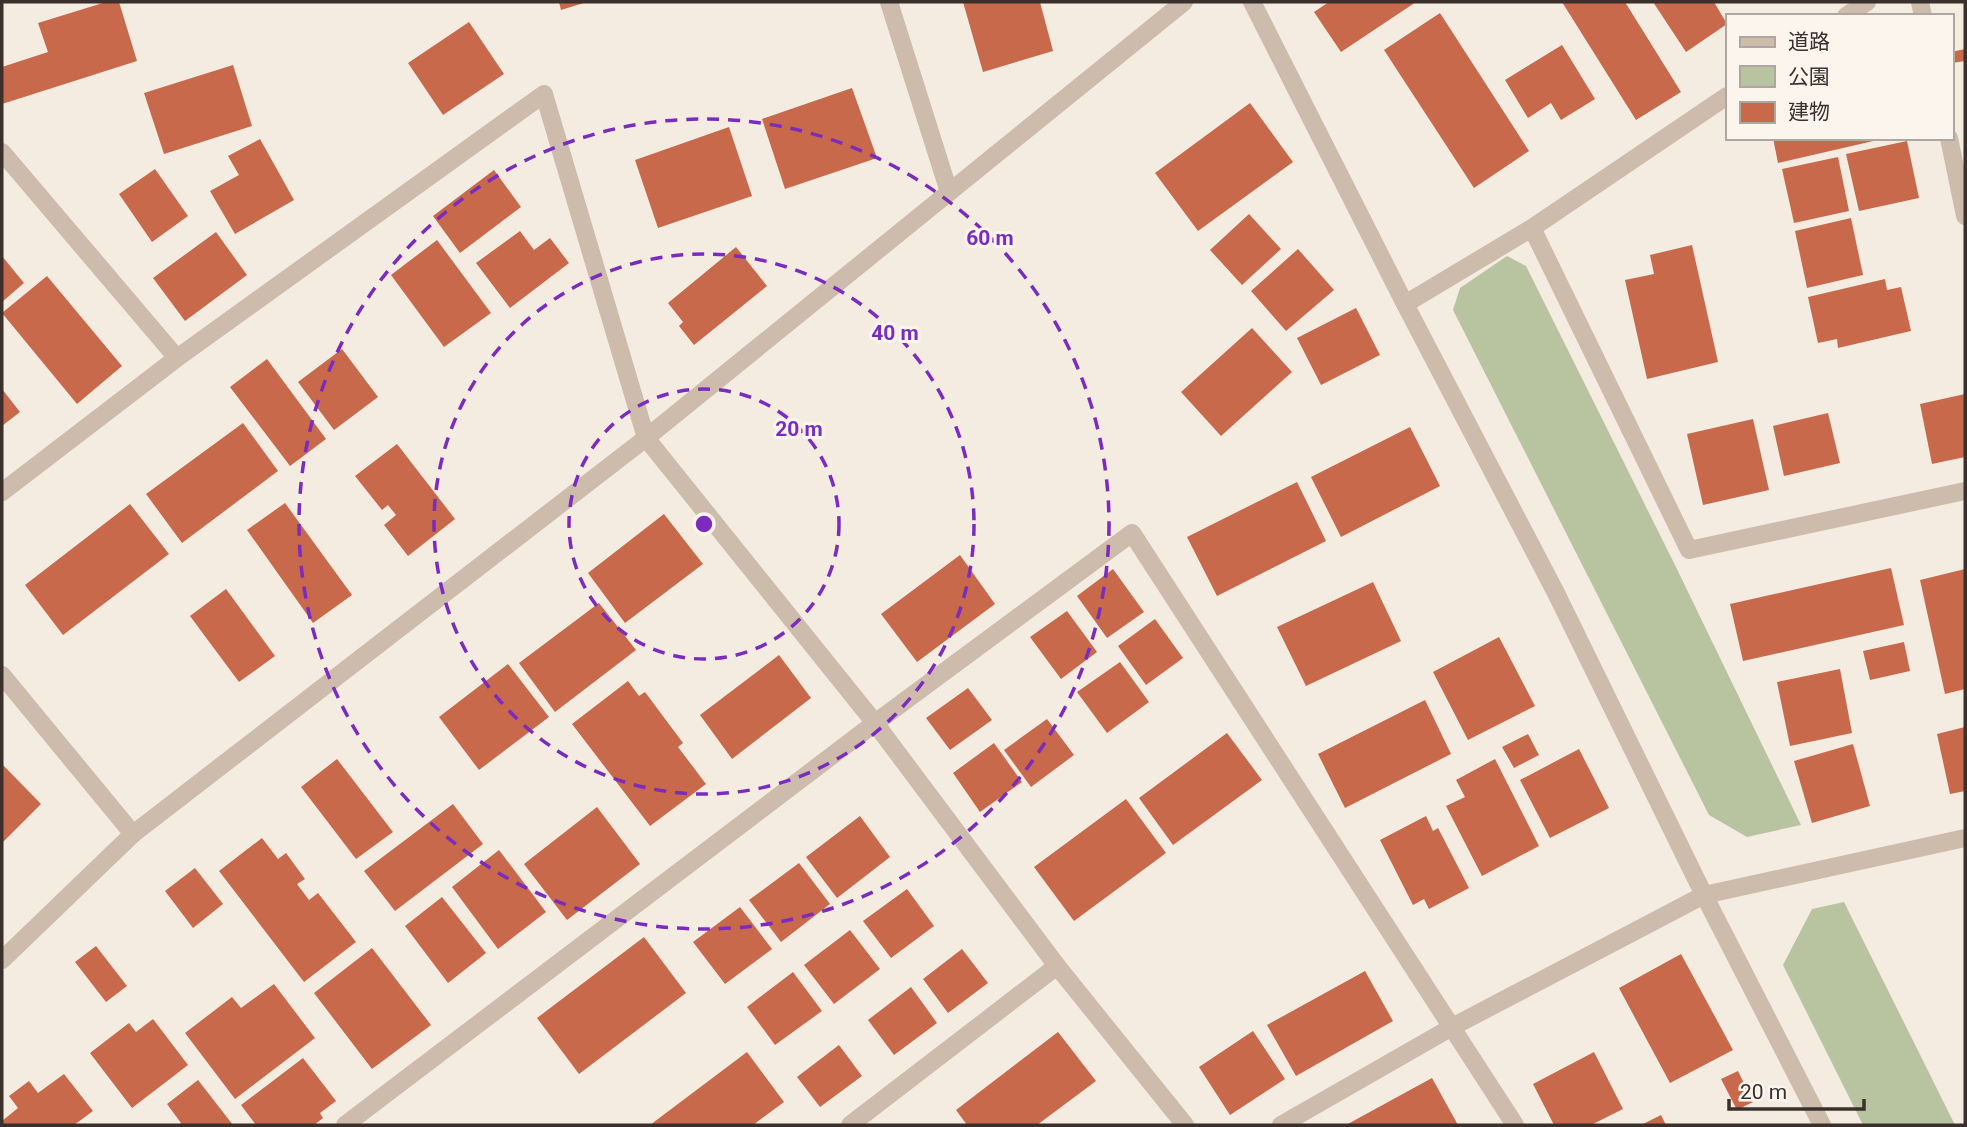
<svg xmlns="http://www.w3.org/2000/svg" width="1967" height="1127" viewBox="0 0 1967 1127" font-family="Roboto,'Noto Sans JP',sans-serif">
<rect width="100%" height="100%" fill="#f4ebe1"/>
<g fill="#b8c4a0">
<path d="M1507,256L1526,266L1674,563L1801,825L1747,837L1709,815L1453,310L1460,288Z"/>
<path d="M1844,902L1955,1125H1863L1783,965L1812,909Z"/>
</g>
<g fill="#c8694b">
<path d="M106,2H119L137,61L2,104V67L48,52L38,23Z"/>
<path d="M559,2H587L561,10Z"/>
<path d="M963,2H1040L1053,51L983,72Z"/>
<path d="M1329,2H1416L1341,52L1314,12Z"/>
<path d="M1562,2H1625L1681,92L1636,120Z"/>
<path d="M1653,2H1714L1727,24L1686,52Z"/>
<path d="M1440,13L1529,151L1474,188L1384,50Z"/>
<path d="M469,22L504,74L443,115L408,63Z"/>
<path d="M1562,45L1595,99L1561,120L1551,103L1528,118L1505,80Z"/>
<path d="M1965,49V61L1952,63L1951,52Z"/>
<path d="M233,65L252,126L164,154L144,93Z"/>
<path d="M852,88L877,158L785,189L762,119Z"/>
<path d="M1250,103L1293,162L1198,231L1155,173Z"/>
<path d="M729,127L752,196L658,228L635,160Z"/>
<path d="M1773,138H1882V139L1778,163Z"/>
<path d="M260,139L294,200L235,234L210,191L239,175L228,156Z"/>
<path d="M1907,141L1919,198L1859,211L1846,154Z"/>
<path d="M1838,157L1849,211L1794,223L1782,169Z"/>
<path d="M155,169L188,216L152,242L119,194Z"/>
<path d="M494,170L521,207L460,253L433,216Z"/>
<path d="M1249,214L1281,249L1242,285L1210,250Z"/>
<path d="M1851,218L1863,275L1807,288L1795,231Z"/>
<path d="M520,231L534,250L550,238L569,263L510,308L476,263Z"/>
<path d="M216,232L247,275L185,321L153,278Z"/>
<path d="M437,240L491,313L444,347L391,275Z"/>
<path d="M1692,245L1718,362L1647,379L1625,280L1654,274L1650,255Z"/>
<path d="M736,247L767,286L694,345L679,326L683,322L668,303Z"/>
<path d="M1298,249L1334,290L1286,331L1251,291Z"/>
<path d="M2,256L24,283L2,302Z"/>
<path d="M47,276L122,366L77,404L2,313Z"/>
<path d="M1885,279L1887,290L1901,287L1911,331L1838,348L1837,339L1818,343L1808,297Z"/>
<path d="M1356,308L1380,355L1321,385L1297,338Z"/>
<path d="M1252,328L1292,372L1221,436L1181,392Z"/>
<path d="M342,349L378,397L334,430L298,382Z"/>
<path d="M267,359L326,439L290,466L230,387Z"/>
<path d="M2,389L20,412L2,426Z"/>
<path d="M1965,394V457L1932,464L1920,404Z"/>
<path d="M1828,413L1840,463L1784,476L1773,426Z"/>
<path d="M1753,419L1769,490L1703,505L1687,434Z"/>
<path d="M243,423L278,471L182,543L146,494Z"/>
<path d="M1410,427L1440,486L1341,537L1311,477Z"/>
<path d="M397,444L455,519L408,556L384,525L396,515L388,505L382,510L355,476Z"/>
<path d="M1297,482L1326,541L1217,596L1187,537Z"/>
<path d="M285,503L352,595L313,623L247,530Z"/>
<path d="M130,504L169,554L63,635L25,585Z"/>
<path d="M664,514L703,564L625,623L588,573Z"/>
<path d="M960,555L995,604L917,662L881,614Z"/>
<path d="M1891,568L1904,625L1743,661L1730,604Z"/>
<path d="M1113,569L1144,612L1107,638L1077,596Z"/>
<path d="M1965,569V689L1945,694L1920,580Z"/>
<path d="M1373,582L1401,641L1306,686L1277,627Z"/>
<path d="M226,589L275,656L239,682L190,616Z"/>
<path d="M599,603L636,650L555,712L519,663Z"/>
<path d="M1067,611L1097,652L1061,679L1030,637Z"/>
<path d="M1155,619L1183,658L1146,685L1118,646Z"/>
<path d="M1499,637L1535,706L1468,740L1433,672Z"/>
<path d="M1904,642L1910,671L1870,680L1863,651Z"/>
<path d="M779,655L811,698L732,759L700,715Z"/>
<path d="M1120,662L1149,702L1107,733L1077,692Z"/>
<path d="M508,664L549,717L479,770L439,717Z"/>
<path d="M1840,669L1852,733L1790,746L1777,682Z"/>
<path d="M628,681L639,696L645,692L683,743L678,747L706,784L650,826L572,724Z"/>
<path d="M968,688L992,720L950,750L926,718Z"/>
<path d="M1425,700L1451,754L1345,808L1318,754Z"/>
<path d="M1047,719L1074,755L1031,787L1004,750Z"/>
<path d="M1965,727V791L1950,794L1937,734Z"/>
<path d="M1227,733L1262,780L1173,845L1139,798Z"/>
<path d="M1528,734L1539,755L1514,768L1502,747Z"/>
<path d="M994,743L1022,782L980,812L953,773Z"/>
<path d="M1853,744L1870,806L1812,823L1794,761Z"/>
<path d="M1579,749L1609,808L1550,838L1520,780Z"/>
<path d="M337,759L393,832L356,859L301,787Z"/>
<path d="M1495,759L1539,846L1482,876L1446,806L1465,797L1456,780Z"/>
<path d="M2,764L41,804L2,843Z"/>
<path d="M1126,799L1166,853L1074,921L1034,867Z"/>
<path d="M453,804L483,844L395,911L364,871Z"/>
<path d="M597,807L640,864L567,920L524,864Z"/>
<path d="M860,816L890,857L837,898L806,857Z"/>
<path d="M1426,816L1433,831L1438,828L1469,888L1429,909L1424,899L1413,905L1380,840Z"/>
<path d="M262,838L278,859L286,853L305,879L297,884L309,900L318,893L356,942L304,982L219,871Z"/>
<path d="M499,850L546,912L498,949L452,887Z"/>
<path d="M799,863L830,904L781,942L749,900Z"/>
<path d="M195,868L223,904L193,928L165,891Z"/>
<path d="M907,889L934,926L891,958L863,921Z"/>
<path d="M442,897L486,953L448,983L405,926Z"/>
<path d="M740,907L772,949L725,984L693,942Z"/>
<path d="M850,930L880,969L834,1004L804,965Z"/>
<path d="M644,937L686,993L579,1074L537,1018Z"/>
<path d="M96,946L127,986L106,1002L75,962Z"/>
<path d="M372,948L431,1025L372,1069L314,993Z"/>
<path d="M962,949L988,983L948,1013L923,979Z"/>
<path d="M1681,954L1733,1050L1670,1083L1619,988Z"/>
<path d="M1365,971L1393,1021L1296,1076L1267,1025Z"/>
<path d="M793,972L822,1011L775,1045L747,1007Z"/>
<path d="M274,984L315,1038L235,1099L185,1033L232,997L241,1008Z"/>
<path d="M911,987L937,1023L894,1055L868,1020Z"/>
<path d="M153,1019L188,1065L132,1108L90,1053L129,1023L136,1032Z"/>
<path d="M1253,1031L1285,1079L1230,1115L1199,1067Z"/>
<path d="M1058,1032L1096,1081L1037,1125H967L956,1110Z"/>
<path d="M839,1045L862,1076L820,1107L797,1077Z"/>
<path d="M747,1052L784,1102L753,1125H650Z"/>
<path d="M1594,1052L1623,1109L1591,1125H1554L1533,1084Z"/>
<path d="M303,1058L336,1101L320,1113L323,1118L314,1125H256L241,1105Z"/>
<path d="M1738,1071L1753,1102L1737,1110L1721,1079Z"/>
<path d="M64,1074L93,1111L74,1125H2V1121L18,1108L9,1096L29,1081L38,1093Z"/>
<path d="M1432,1078L1458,1125H1346Z"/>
<path d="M198,1080L233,1125H178L181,1123L167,1104Z"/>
<path d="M1661,1115L1666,1125H1641Z"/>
</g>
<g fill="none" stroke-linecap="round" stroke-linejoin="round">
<g stroke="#cdbbac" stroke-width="18">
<path d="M889,2L949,192"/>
<path d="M1252,2L1405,304L1556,593L1704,895L1822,1125"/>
<path d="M1920,2L1923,16"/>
<path d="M1846,16L1867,2"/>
<path d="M1949,138L1965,216"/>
<path d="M2,152L177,358"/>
<path d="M1532,228L1689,550L1965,491"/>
<path d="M1405,304L1532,228L1727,96"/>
<path d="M2,492L177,358L544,94L646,438L875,723L1057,966L1185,1125"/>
<path d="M2,675L133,834"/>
<path d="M2,960L133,834L646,438L1184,2"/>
<path d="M345,1125L875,723L1132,533L1515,1125"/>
<path d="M850,1125L1057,966"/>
<path d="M1281,1125L1452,1027L1704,895L1965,838"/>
</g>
</g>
<g fill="none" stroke="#7b2cbf" stroke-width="3.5" stroke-dasharray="12 9">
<circle cx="704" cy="524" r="135"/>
<circle cx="704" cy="524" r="270"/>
<circle cx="704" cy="524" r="405"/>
</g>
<circle cx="704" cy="524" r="10" fill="#7b2cbf" stroke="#fbf5ee" stroke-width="3.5"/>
<g font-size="21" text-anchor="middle" font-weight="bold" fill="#7b2cbf" stroke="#fbf5ee" stroke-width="6" stroke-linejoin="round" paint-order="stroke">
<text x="990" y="245">60 m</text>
<text x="895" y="340">40 m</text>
<text x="799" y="436">20 m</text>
</g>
<rect width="1967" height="1127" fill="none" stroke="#3b302b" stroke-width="7"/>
<rect x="1726" y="14" width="228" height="126" fill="#fbf5ee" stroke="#aea6a0" stroke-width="2"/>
<rect x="1740" y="37" width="35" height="10" fill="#cdbbac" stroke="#aea6a0" stroke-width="2"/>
<text x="1788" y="49" font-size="21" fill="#3b302b">道路</text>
<rect x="1740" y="66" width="35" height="21" fill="#b8c4a0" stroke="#aea6a0" stroke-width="2"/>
<text x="1788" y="84" font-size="21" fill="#3b302b">公園</text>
<rect x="1740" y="102" width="35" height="21" fill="#c8694b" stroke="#aea6a0" stroke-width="2"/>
<text x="1788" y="119" font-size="21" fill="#3b302b">建物</text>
<path d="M1729 1099v10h135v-10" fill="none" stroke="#3b302b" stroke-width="3.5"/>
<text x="1740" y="1099" font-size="21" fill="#3b302b" stroke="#fbf5ee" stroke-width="5" paint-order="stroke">20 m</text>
</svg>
